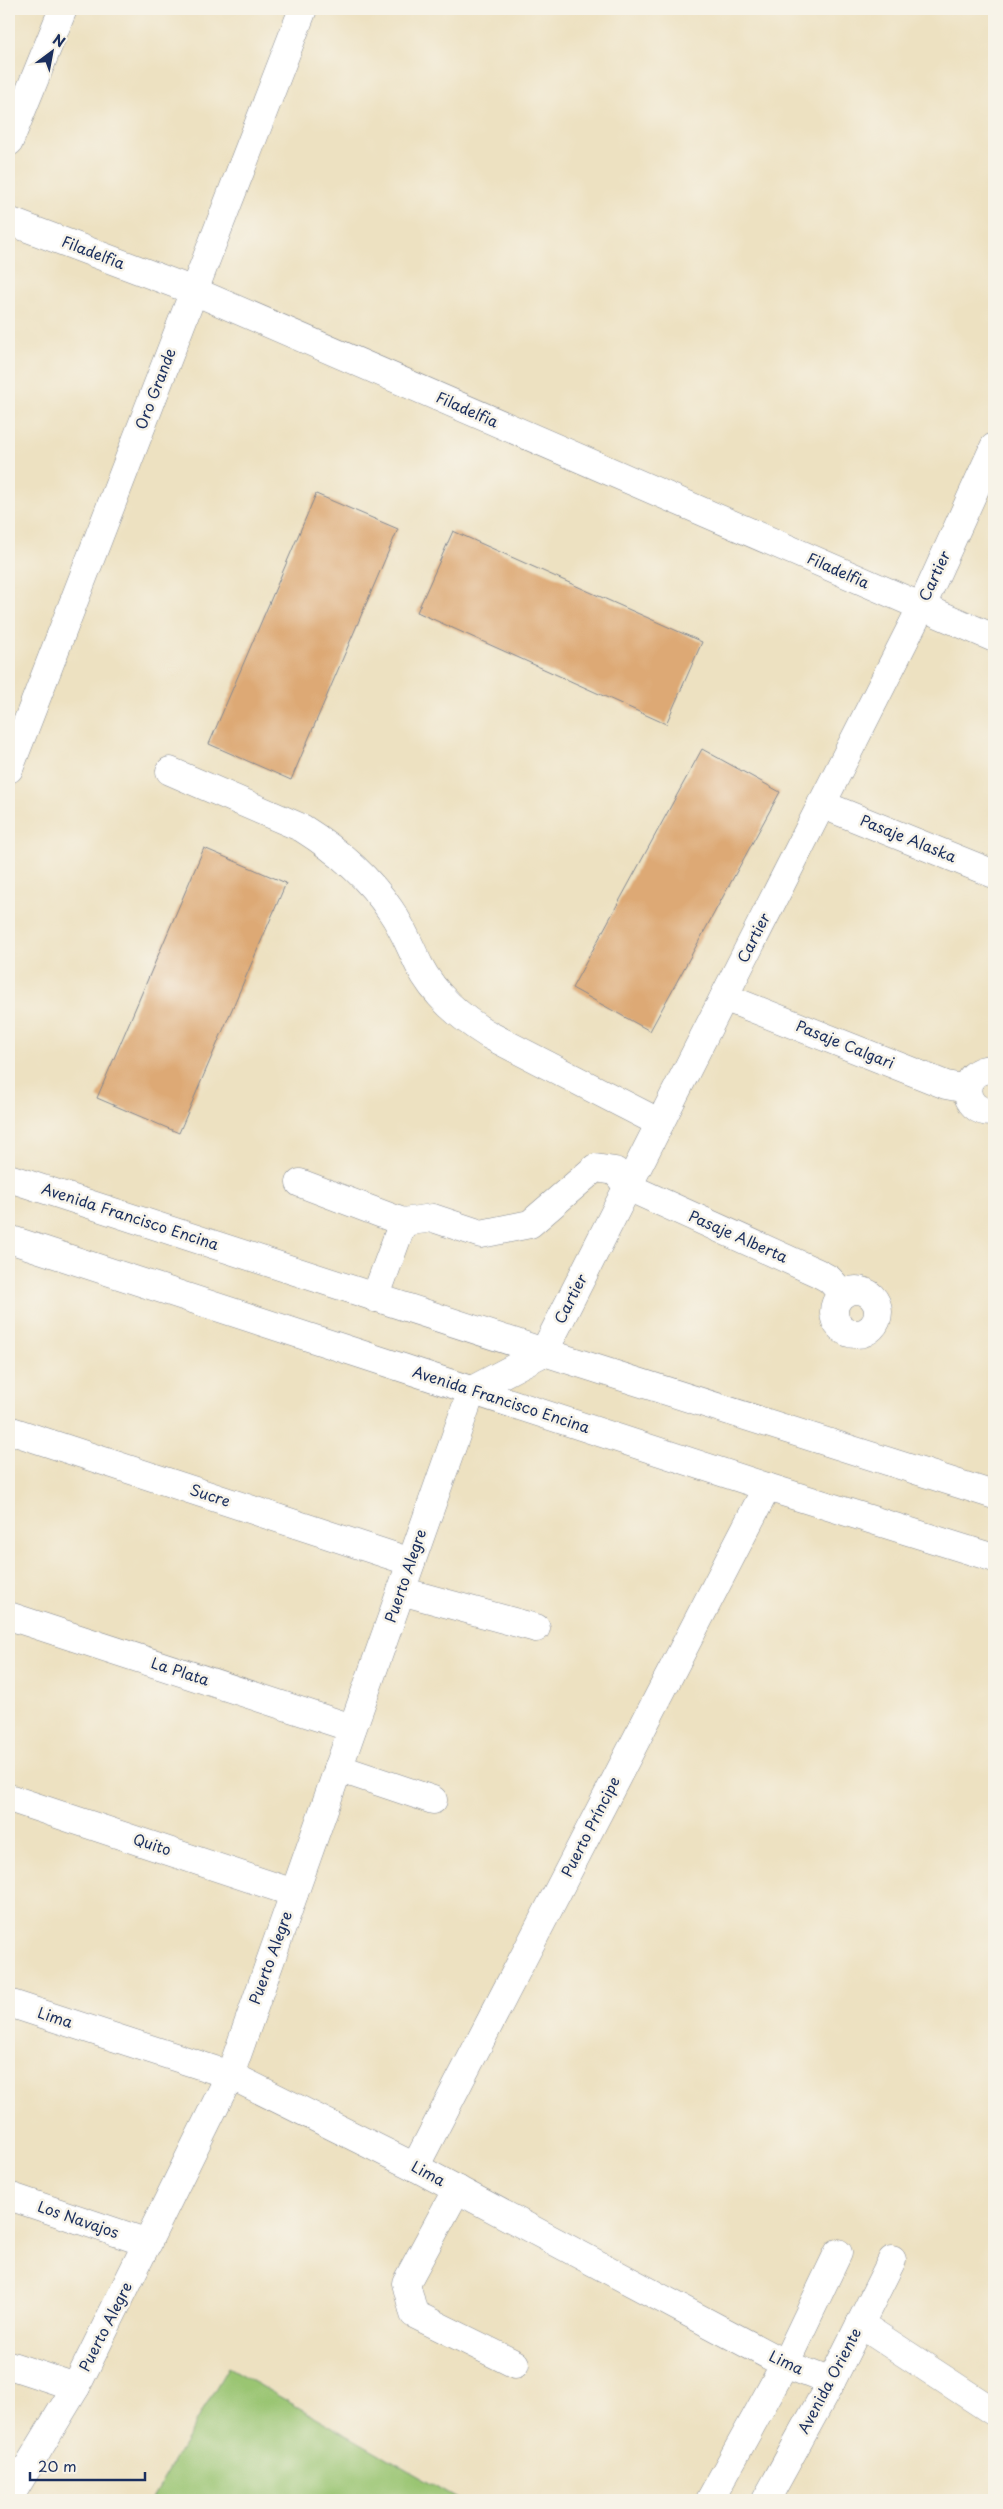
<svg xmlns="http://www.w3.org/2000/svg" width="1003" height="2509" viewBox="0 0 1003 2509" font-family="'Playpen Sans',sans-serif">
<rect width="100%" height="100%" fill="#f7f3e8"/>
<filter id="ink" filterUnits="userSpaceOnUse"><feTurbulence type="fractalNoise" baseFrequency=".02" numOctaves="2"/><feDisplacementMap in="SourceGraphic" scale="10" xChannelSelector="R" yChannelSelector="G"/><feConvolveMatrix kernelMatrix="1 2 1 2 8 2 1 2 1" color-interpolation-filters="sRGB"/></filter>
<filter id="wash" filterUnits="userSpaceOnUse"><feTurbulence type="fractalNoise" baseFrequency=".0096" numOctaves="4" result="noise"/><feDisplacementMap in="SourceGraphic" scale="20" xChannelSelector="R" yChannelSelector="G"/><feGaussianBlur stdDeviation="1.12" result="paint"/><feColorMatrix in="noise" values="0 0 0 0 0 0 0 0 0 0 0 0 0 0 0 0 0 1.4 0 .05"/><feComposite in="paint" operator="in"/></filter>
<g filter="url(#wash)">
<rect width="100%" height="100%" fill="#ede1c1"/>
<path fill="#9ac572" stroke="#5a7a68" d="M228,2367L460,2500H151Z"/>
<g id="blocks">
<g fill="#dda974">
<path d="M316,494L398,529L291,780L209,744Z"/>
<path d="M453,531L702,642L666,724L417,612Z"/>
<path d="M702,749L780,792L650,1031L572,988Z"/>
<path d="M204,848L286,883L179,1133L97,1098Z"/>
</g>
</g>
</g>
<g filter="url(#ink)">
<use href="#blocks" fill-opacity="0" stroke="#848890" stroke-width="1"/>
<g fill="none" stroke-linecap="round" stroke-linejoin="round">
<g stroke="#848890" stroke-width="29">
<g id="minor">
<path d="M9,142L63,9"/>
<path d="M9,221L194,291L994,638"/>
<path d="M9,769L303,9"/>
<path d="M170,771L302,828C337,850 368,876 391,911C403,928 410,947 419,965C435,996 460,1017 489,1035L660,1123"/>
<path d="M821,804L994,874"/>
<path d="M724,997L946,1085L967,1089"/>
<path d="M994,1069C957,1068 960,1114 994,1112"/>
<path d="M300,1183L403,1222L375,1298"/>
<path d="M403,1222L433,1218L481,1234L530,1224L595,1168L615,1171L628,1187L818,1273L829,1279L843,1294"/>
<circle cx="856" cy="1312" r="22"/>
<path d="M9,1430L411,1562"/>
<path d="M401,1591L536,1628"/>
<path d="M9,1616L352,1728"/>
<path d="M338,1768L433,1800"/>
<path d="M9,1798L294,1893"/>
<path d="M9,2003L230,2075L415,2167L785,2364L831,2382"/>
<path d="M415,2167L767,1487"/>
<path d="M457,2189L406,2283L414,2314L515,2364"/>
<path d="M9,2196L148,2243"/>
<path d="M860,2324L994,2412"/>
<path d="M9,2365L76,2387"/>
<path d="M9,2498L76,2387L230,2075L472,1390L544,1352L921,608L994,447"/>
<path d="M710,2500L785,2364L838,2253"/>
<path d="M766,2500L831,2382L892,2260"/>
</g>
</g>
<g stroke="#848890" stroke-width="29">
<g id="major">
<path d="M9,1178L544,1352L994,1495"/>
<path d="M9,1239L767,1487L994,1558"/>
</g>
</g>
<use href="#minor" stroke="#fff" stroke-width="28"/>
<use href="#major" stroke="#fff" stroke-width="28"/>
</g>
</g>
<g text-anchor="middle" stroke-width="5" stroke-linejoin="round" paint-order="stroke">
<g font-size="15" fill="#1b2f5e" stroke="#f7f3e8">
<text transform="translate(93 253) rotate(21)" y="5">Filadelfia</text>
<text transform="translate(156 389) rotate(-69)" y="5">Oro Grande</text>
<text transform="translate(467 410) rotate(24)" y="5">Filadelfia</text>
<text transform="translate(838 571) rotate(24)" y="5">Filadelfia</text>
<text transform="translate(935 576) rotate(-65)" y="5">Cartier</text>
<text transform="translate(908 839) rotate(22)" y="5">Pasaje Alaska</text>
<text transform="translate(754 938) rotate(-63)" y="5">Cartier</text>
<text transform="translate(845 1045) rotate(22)" y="5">Pasaje Calgari</text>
<text transform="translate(130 1217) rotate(18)" y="5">Avenida Francisco Encina</text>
<text transform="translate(738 1237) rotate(24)" y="5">Pasaje Alberta</text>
<text transform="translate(571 1299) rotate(-63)" y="5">Cartier</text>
<text transform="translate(501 1400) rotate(18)" y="5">Avenida Francisco Encina</text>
<text transform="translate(210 1496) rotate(18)" y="5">Sucre</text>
<text transform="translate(406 1576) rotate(-71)" y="5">Puerto Alegre</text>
<text transform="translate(180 1672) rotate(18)" y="5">La Plata</text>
<text transform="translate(591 1827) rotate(-63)" y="5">Puerto Príncipe</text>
<text transform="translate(152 1845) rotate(18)" y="5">Quito</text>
<text transform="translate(271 1958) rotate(-70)" y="5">Puerto Alegre</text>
<text transform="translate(55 2018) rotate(18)" y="5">Lima</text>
<text transform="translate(428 2174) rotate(28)" y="5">Lima</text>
<text transform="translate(78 2220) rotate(19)" y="5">Los Navajos</text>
<text transform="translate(106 2327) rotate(-63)" y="5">Puerto Alegre</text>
<text transform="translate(786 2363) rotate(25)" y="5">Lima</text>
<text transform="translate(830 2381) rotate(-62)" y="5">Avenida Oriente</text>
</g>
</g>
<rect width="1003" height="2509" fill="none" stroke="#f7f3e8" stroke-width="30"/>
<g transform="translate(52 52) rotate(32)" stroke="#f7f3e8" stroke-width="4" paint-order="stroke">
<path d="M0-4L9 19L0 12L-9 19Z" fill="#1b2f5e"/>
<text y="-8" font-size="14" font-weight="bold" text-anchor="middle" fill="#1b2f5e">N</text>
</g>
<path d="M30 2472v8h115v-8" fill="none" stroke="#1b2f5e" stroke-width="2.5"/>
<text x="38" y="2472" font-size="15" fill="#1b2f5e" stroke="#f7f3e8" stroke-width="4" paint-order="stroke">20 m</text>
</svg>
